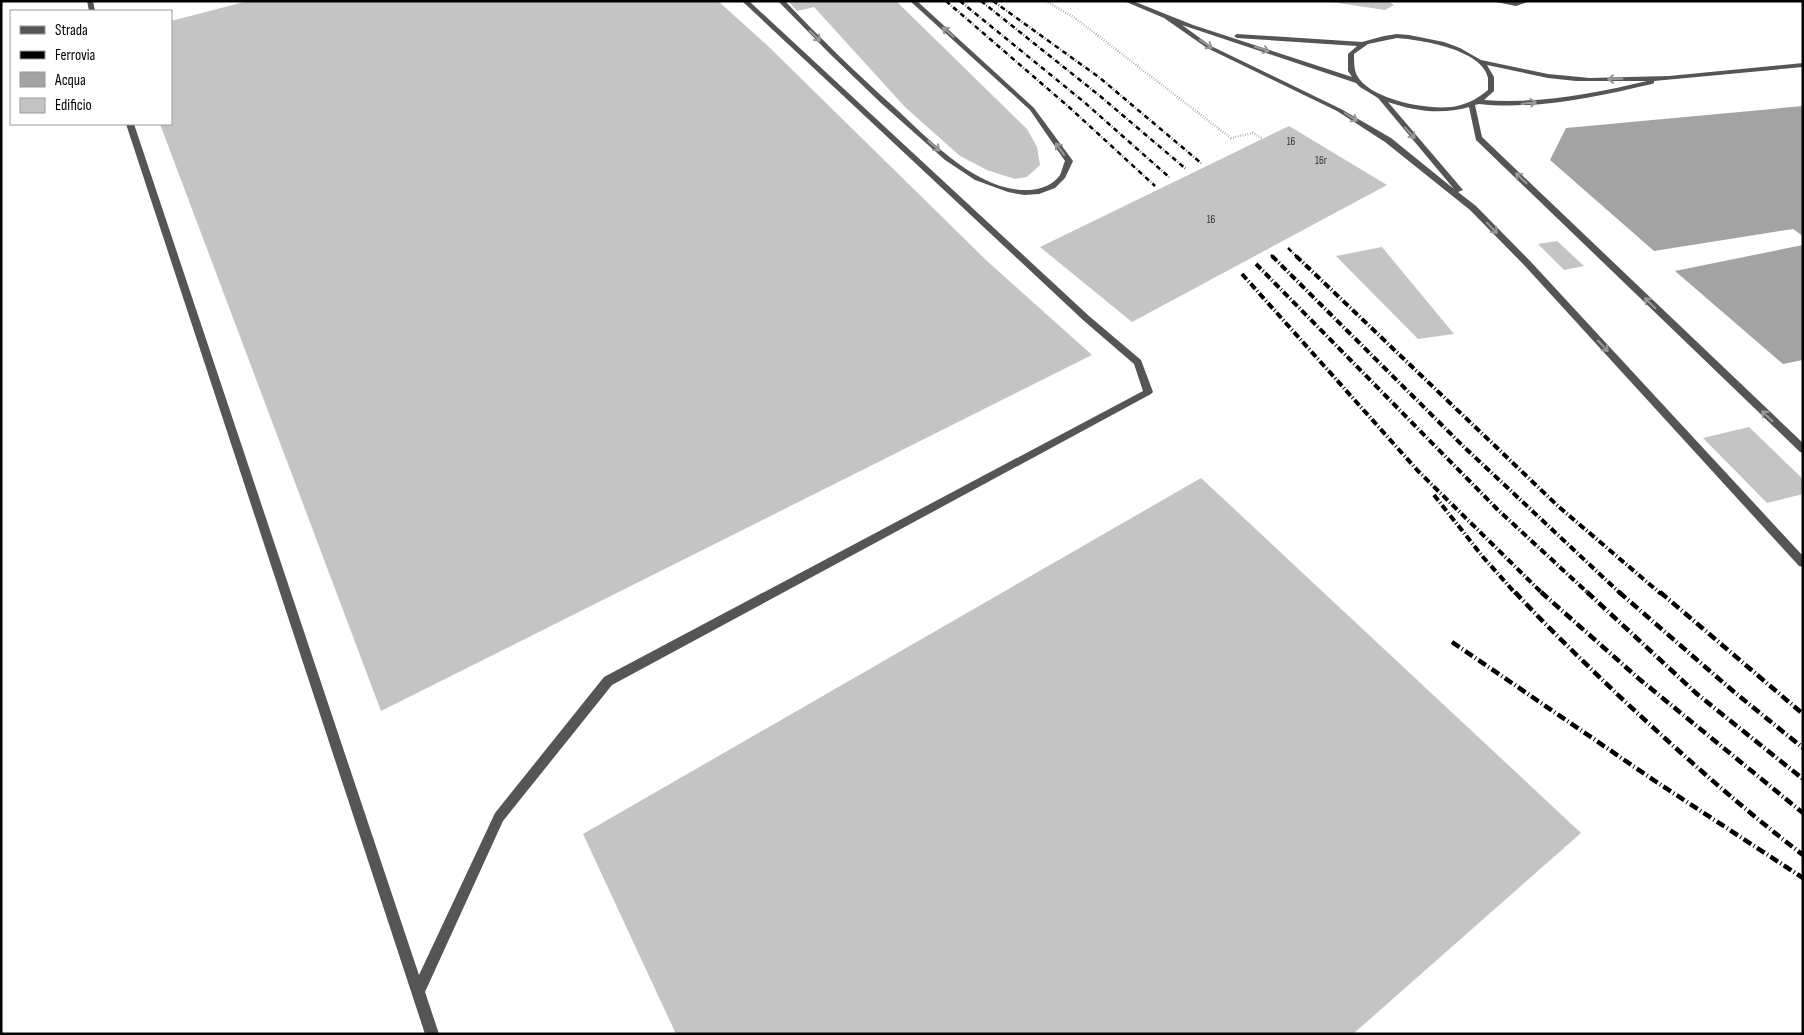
<svg xmlns="http://www.w3.org/2000/svg" width="1804" height="1035" viewBox="0 0 1804 1035" font-family="'Sofia Sans Condensed',sans-serif">
<rect width="100%" height="100%" fill="#fff"/>
<g fill="#a3a3a3">
<path d="M1803,106V236L1793,229L1654,251L1550,160L1566,128Z"/>
<path d="M1803,245V360L1783,364L1675,271Z"/>
</g>
<g fill="#c4c4c4">
<path d="M248,1H718L768,46L987,261L1092,355L381,711L160,124H171V21Z"/>
<path d="M788,1H896L1027,129L1037,147L1040,165L1027,177L1015,179L987,170L960,156L905,107L814,7L797,11Z"/>
<path d="M1325,1H1388L1394,5L1385,10Z"/>
<path d="M1289,126L1387,185L1132,322L1040,247Z"/>
<path d="M1557,241L1584,266L1564,270L1538,244Z"/>
<path d="M1382,247L1454,334L1418,339L1336,256Z"/>
<path d="M1749,427L1803,479V494L1767,503L1703,438Z"/>
<path d="M1201,478L1581,833L1353,1034H676L583,834Z"/>
</g>
<g fill="none" stroke-linecap="round" stroke-linejoin="round">
<path stroke="#777" stroke-width="2.5" stroke-dasharray="0.5 2" stroke-linecap="butt" d="M1046,1L1075,18L1231,138L1253,133L1263,139"/>
<g fill="#555" fill-rule="evenodd">
<path d="M87,1H93L95,11H89Z"/>
<path d="M742,1H749L1089,316L1141,360L1153,392L1151,394L612,685L503,821L425,992L439,1034H425L126,124H134L419,975L495,813L604,677L1143,391L1134,364L1083,320Z"/>
<path d="M778,1H785C820,38 856,73 894,107C929,139 978,193 1030,190C1041,189 1053,185 1060,175C1062,171 1063,165 1065,161L1030,110L910,1H917L1034,108L1073,161L1065,178L1055,188L1039,194L1024,195L1008,192L975,180L945,160L882,104L830,54Z"/>
<path d="M1124,1H1133L1193,25L1352,77L1348,71V54L1357,46L1237,38L1234,36L1237,34L1362,42L1384,36L1397,34L1409,35L1444,42L1460,48L1481,60L1548,74L1590,78L1669,76L1803,63V67L1654,81V83L1652,84C1595,97 1538,110 1479,104L1475,105L1482,137L1803,443V453L1800,452L1476,140L1469,107C1442,115 1414,111 1388,102L1463,190L1458,192L1476,206L1531,262L1803,556V567L1799,566L1525,266L1470,210L1385,142L1337,111L1207,48L1164,18ZM1182,25L1356,83L1360,87L1378,98L1454,189L1391,138L1341,109L1211,46ZM1397,38C1421,40 1482,49 1488,78C1488,82 1488,87 1488,90C1478,98 1470,103 1457,106C1432,112 1361,99 1355,70C1354,65 1354,59 1354,54L1368,44ZM1487,65L1548,78L1576,81H1647C1593,94 1539,104 1484,100L1494,91V77Z"/>
</g>
<path fill="#555" fill-rule="evenodd" d="M1491,1H1530L1516,6Z"/>
<g stroke="#000" stroke-width="2.5" stroke-dasharray="5 2 0.5 2" stroke-linecap="butt">
<path d="M946,1L1070,108L1155,186"/>
<path d="M960,1L1084,102L1169,177"/>
<path d="M981,1L1100,96L1186,169"/>
<path d="M993,1L1100,78L1201,163"/>
<path d="M1288,248L1297,257"/>
<path d="M1271,255L1273,257"/>
</g>
<g stroke="#000" stroke-width="4" stroke-dasharray="7 2.5 1 2.5" stroke-linecap="butt">
<path d="M1272,256L1464,447L1621,594"/>
<path d="M1296,256L1559,507L1661,594"/>
<path d="M1256,264L1497,509L1589,594"/>
<path d="M1242,274L1418,471L1543,594"/>
<path d="M1434,495L1483,557L1516,594"/>
</g>
<g stroke="#000" stroke-width="4.5" stroke-dasharray="9 3 1 3" stroke-linecap="butt">
<path d="M1515,592C1548,628 1583,661 1618,695C1678,751 1738,805 1803,855"/>
<path d="M1541,592L1638,678L1803,813"/>
<path d="M1587,592L1697,694L1803,779"/>
<path d="M1619,592L1733,691L1803,748"/>
<path d="M1660,592L1803,714"/>
<path d="M1452,642L1655,781L1803,878"/>
</g>
</g>
<defs><path id="oneway-shaft" d="M-6 0H5M1.5-3L5.5 0L1.5 3" fill="none" stroke-width="1.6" stroke-linecap="round" stroke-linejoin="round" transform="scale(1.25)"/></defs>
<g stroke="#999">
<use href="#oneway-shaft" transform="translate(948 32) rotate(-138)"/>
<use href="#oneway-shaft" transform="translate(815 36) rotate(44)"/>
<use href="#oneway-shaft" transform="translate(1206 44) rotate(33)"/>
<use href="#oneway-shaft" transform="translate(1262 49) rotate(18)"/>
<use href="#oneway-shaft" transform="translate(1615 79) rotate(178)"/>
<use href="#oneway-shaft" transform="translate(1529 103) rotate(-7)"/>
<use href="#oneway-shaft" transform="translate(1351 117) rotate(32)"/>
<use href="#oneway-shaft" transform="translate(1410 133) rotate(48)"/>
<use href="#oneway-shaft" transform="translate(934 146) rotate(40)"/>
<use href="#oneway-shaft" transform="translate(1060 149) rotate(-125)"/>
<use href="#oneway-shaft" transform="translate(1521 178) rotate(-136)"/>
<use href="#oneway-shaft" transform="translate(1492 228) rotate(46)"/>
<use href="#oneway-shaft" transform="translate(1650 303) rotate(-136)"/>
<use href="#oneway-shaft" transform="translate(1603 346) rotate(47)"/>
<use href="#oneway-shaft" transform="translate(1767 416) rotate(-136)"/>
</g>
<g text-anchor="middle" stroke-width="4.5" stroke-linejoin="round" paint-order="stroke">
<g font-size="11" fill="#313131">
<text x="1291" y="145">16</text>
<text x="1321" y="164">16r</text>
<text x="1211" y="223">16</text>
</g>
</g>
<rect width="1804" height="1035" fill="none" stroke="#000000" stroke-width="5"/>
<rect x="10" y="10" width="162" height="115" fill="#ffffff" stroke="#999999"/>
<rect x="20" y="26" width="25" height="8" fill="#555555" stroke="#999999"/>
<text x="55" y="35" font-size="15" fill="#000000">Strada</text>
<rect x="20" y="51" width="25" height="8" fill="#000000" stroke="#999999"/>
<text x="55" y="60" font-size="15" fill="#000000">Ferrovia</text>
<rect x="20" y="72" width="25" height="15" fill="#a3a3a3" stroke="#999999"/>
<text x="55" y="85" font-size="15" fill="#000000">Acqua</text>
<rect x="20" y="98" width="25" height="15" fill="#c4c4c4" stroke="#999999"/>
<text x="55" y="110" font-size="15" fill="#000000">Edificio</text>
</svg>
